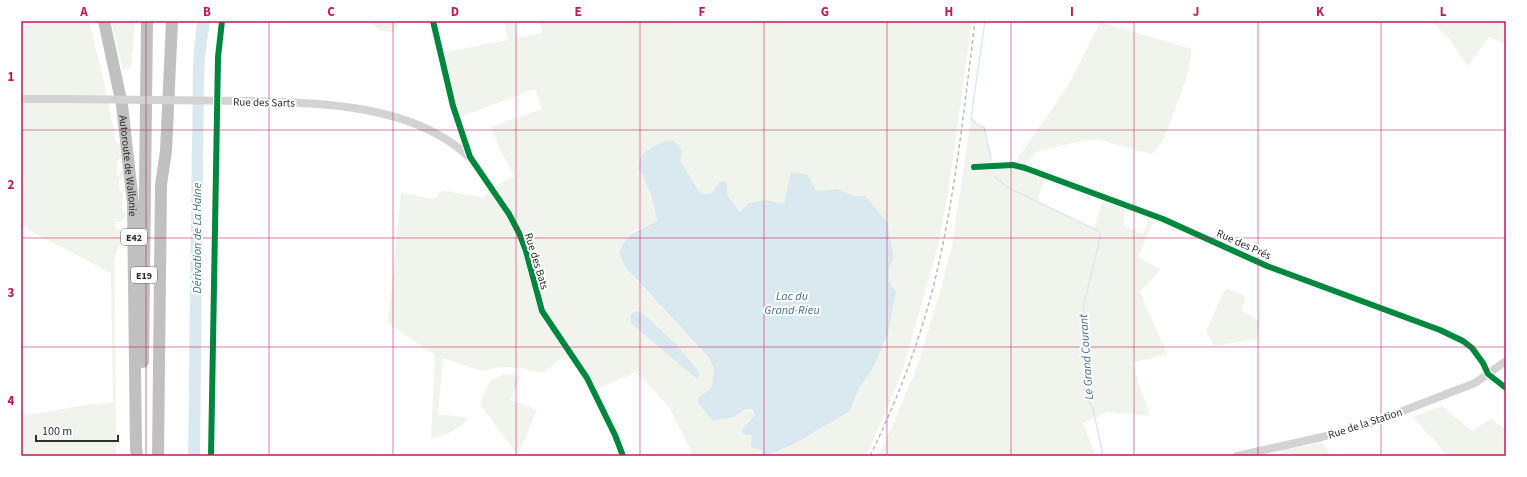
<svg xmlns="http://www.w3.org/2000/svg" width="1527" height="477" viewBox="0 0 1527 477" font-family="'Source Sans 3',sans-serif">
<rect width="100%" height="100%" fill="#fff"/>
<g fill="#f1f4ec">
<path d="M21,21H89L104,82L116,141L122,144V147L119,154L123,155V158L118,160L116,175L118,176L121,172L125,170V178L119,179V190L123,194L122,210L127,214L121,222H115L116,229L123,230L124,240C111,256 115,265 115,283L116,456H21V413C35,417 64,408 79,406C91,404 102,404 113,402L111,273L21,226Z"/>
<path d="M111,21H135L131,68L123,70Z"/>
<path d="M369,21H400L395,32L381,31Z"/>
<path d="M504,21H514L518,38L542,33L540,21H972L949,187L938,246L904,366L885,414L866,456H766L796,443L850,411L858,390L873,368L888,334L896,291C886,282 888,269 894,258L865,196H855L837,189L816,192L784,204L766,200L741,212L728,196L727,185L719,182L713,193L707,194L700,193L680,160L639,170C649,185 654,203 657,221L634,231L619,254L625,267L638,282L709,358L714,369L712,387L699,397L734,417L746,409H751L755,415L752,435L763,456H693L669,407L636,372L597,389L573,349L543,373L520,368L501,367L482,371L443,358L438,414L470,418C459,429 446,435 431,439L435,355L388,323L401,193L434,199L442,190L483,198L495,186L514,176L500,150L491,127L542,109L535,89L457,118L441,53L508,40Z"/>
<path d="M1432,21H1506V45L1489,37L1468,66L1449,39Z"/>
<path d="M1100,22L1192,49L1187,77L1163,141L1152,154L1113,144L1100,139L1082,141L1038,151L1022,167L1046,176L1037,201L1094,229L1104,196L1126,205L1123,225L1143,234L1150,214L1156,216L1138,257L1161,269L1140,292L1167,354L1132,363L1150,416L1108,412L1083,423L1096,456H1055L1054,455L1052,456H878L892,427L918,364L940,292L952,246L971,118L979,126L984,127L993,166L1013,165L1069,84Z"/>
<path d="M1226,288L1246,297L1241,310L1261,322L1257,339L1214,346L1206,331Z"/>
<path d="M504,374L520,376L511,400L537,410L518,456L480,404L490,381Z"/>
<path d="M1442,406L1472,431L1491,419L1506,430V456H1444L1446,454L1413,417Z"/>
<path d="M1322,442L1331,456H1283L1279,450L1301,444L1302,447Z"/>
</g>
<g fill="#dae9f0">
<path d="M197,21H210L205,56L204,82L200,456H188L193,64Z"/>
<path d="M672,140C680,146 684,150 680,160L700,193L707,194L712,193L719,182L725,181L727,185L728,196L740,212L749,203L766,200L784,204L791,172L808,175L816,191L837,189L855,196H865L887,222L894,258C888,269 885,281 896,291L888,334L873,368L858,390L850,411L796,443L766,456H763L761,450L751,447L752,435H746L741,431L755,415L752,409H746L734,417L713,421L698,403L699,397L712,387L714,369L709,358L625,267L619,254C626,233 639,230 657,221C654,203 649,185 639,170C639,167 639,163 640,160C644,148 661,142 672,140Z"/>
<path d="M637,311L642,313L676,344L699,372L698,380L632,324L630,316L634,312Z"/>
</g>
<g fill="none" stroke-linecap="round" stroke-linejoin="round">
<g stroke="#dae9f0" stroke-width="1.5">
<path d="M985,21L971,118L979,126L984,127L991,158"/>
<path d="M995,177L1007,187L1096,230L1100,233V239L1083,308L1087,341L1088,400L1093,409L1103,456"/>
</g>
<g stroke="#d3d3d3" stroke-width="8">
<path d="M433,21L453,106L470,157L509,214L519,233L526,251L542,311L587,378L615,435L623,456"/>
<path d="M21,99H63"/>
<path d="M249,101C321,103 413,104 469,157"/>
<path d="M974,167L1013,165L1025,168L1163,219L1267,266L1440,330L1463,341L1472,348L1483,363L1488,374L1506,388"/>
<path d="M1237,456L1322,437L1369,424L1475,383L1506,361"/>
</g>
<g stroke="#c0c0c0" stroke-width="12">
<path id="s1" d="M104,21L122,105L133,203L136,448L137,456"/>
<path d="M143,362L147,21"/>
<path d="M158,456L161,185L166,151L172,21"/>
</g>
<path stroke="#bababa" stroke-width="1.5" stroke-dasharray="4 3" stroke-linecap="butt" d="M870,456C897,401 919,343 934,284C955,198 964,109 975,21"/>
<path stroke="#d3d3d3" stroke-width="8" d="M63,99L249,101"/>
<g stroke="#fff" stroke-width="8">
<g id="cycleway">
<path d="M433,21L453,106L470,157L509,214L519,233L526,251L542,311L587,378L615,435L623,456"/>
<path d="M974,167L1013,165L1025,168L1163,219L1267,266L1440,330L1463,341L1472,348L1483,363L1488,374L1506,388"/>
<path d="M211,456L218,57L222,21"/>
</g>
</g>
<use href="#cycleway" stroke="#00873e" stroke-width="6"/>
</g>
<path fill="none" stroke="#c2185b" stroke-width="1" stroke-opacity="0.55" d="M146,21V456M269,21V456M393,21V456M516,21V456M640,21V456M764,21V456M887,21V456M1011,21V456M1134,21V456M1258,21V456M1381,21V456M21,130H1506M21,238H1506M21,347H1506"/>
<g text-anchor="middle" stroke-width="4" stroke-linejoin="round" paint-order="stroke">
<g fill="#fff" stroke="#6d6d6d" stroke-width="1">
<rect x="121" y="229" width="26" height="16" rx="3"/>
<rect x="131" y="267" width="26" height="16" rx="3"/>
</g>
<g font-size="10" font-weight="bold" fill="#2e2e2e">
<text x="134" y="241">E42</text>
<text x="144" y="279">E19</text>
</g>
<g font-size="11" fill="#2e2e2e" stroke="#fff">
<text transform="translate(264 102) rotate(1)" y="4">Rue des Sarts</text>
<text dy="4" stroke="none"><textPath href="#s1" startOffset="147">Autoroute de Wallonie</textPath></text>
<text transform="translate(1244 244) rotate(24)" y="4">Rue des Prés</text>
<text transform="translate(537 261) rotate(73)" y="4">Rue des Bats</text>
<text transform="translate(1365 423) rotate(-18)" y="4">Rue de la Station</text>
</g>
<g font-size="12" font-style="italic" fill="#41728c" stroke="#fff">
<text transform="translate(197 238) rotate(-90)" y="4">Dérivation de La Haine</text>
<text x="792" y="300">Lac du<tspan x="792" dy="14">Grand-Rieu</tspan></text>
<text transform="translate(1086 357) rotate(-94)" y="4">Le Grand Courant</text>
</g>
</g>
<rect width="1527" height="477" fill="none" stroke="#ffffff" stroke-width="44"/>
<path d="M36 435v6h82v-6" fill="none" stroke="#2e2e2e" stroke-width="2"/>
<text x="42" y="435" font-size="12" fill="#2e2e2e" stroke="#ffffff" stroke-width="3" paint-order="stroke">100 m</text>
<rect x="22" y="22" width="1483" height="433" fill="none" stroke="#c2185b" stroke-width="1.5"/>
<g font-size="13" text-anchor="middle" font-weight="bold" fill="#c2185b">
<text x="84" y="16">A</text>
<text x="207" y="16">B</text>
<text x="331" y="16">C</text>
<text x="455" y="16">D</text>
<text x="578" y="16">E</text>
<text x="702" y="16">F</text>
<text x="825" y="16">G</text>
<text x="949" y="16">H</text>
<text x="1072" y="16">I</text>
<text x="1196" y="16">J</text>
<text x="1320" y="16">K</text>
<text x="1443" y="16">L</text>
<text x="11" y="81">1</text>
<text x="11" y="189">2</text>
<text x="11" y="297">3</text>
<text x="11" y="405">4</text>
</g>
</svg>
